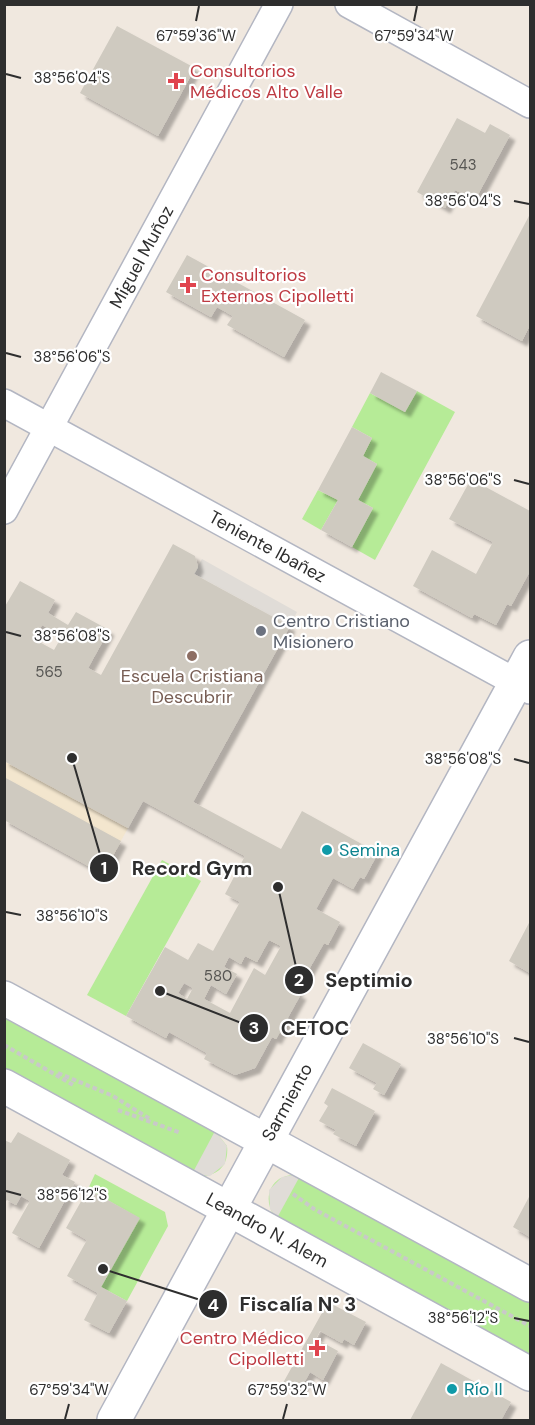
<svg xmlns="http://www.w3.org/2000/svg" width="535" height="1425" viewBox="0 0 535 1425" font-family="'DM Sans',sans-serif">
<defs>
<filter id="shadow"><feDropShadow dx="5.5" dy="5.5" stdDeviation="1.5" flood-color="#0004"/></filter>
</defs>
<rect width="100%" height="100%" fill="#f0e8df"/>
<path fill="#f3e6ce" d="M4,761L128,828L103,874L5,820Z"/>
<g fill="#b6eb97">
<path d="M417,391L455,412L375,560L352,547L373,508L358,500L377,464L363,456L372,438L352,427L370,393L405,412Z"/>
<path d="M318,490L338,500L321,530L302,519Z"/>
<path d="M162,860L201,881L126,1016L87,995Z"/>
<path d="M4,1015L215,1131L227,1146C229,1163 220,1175 203,1176L5,1070Z"/>
<path d="M95,1174L165,1212L168,1226L127,1301L101,1287L139,1218L88,1189Z"/>
<path d="M293,1175L300,1176L530,1302V1357L274,1215C262,1198 271,1176 293,1175Z"/>
</g>
<g fill="#e0dcd7">
<path d="M202,559L297,612L290,626L194,574Z"/>
<path d="M215,1131L227,1146L225,1164L210,1176L192,1174Z"/>
<path d="M293,1175L300,1176L277,1218L270,1209L269,1190L282,1177Z"/>
</g>
<g fill="#cfcac0" fill-rule="evenodd" filter="url(#shadow)">
<path d="M117,26L195,68L158,136L80,93Z"/>
<path d="M457,118L485,133L490,124L510,135L475,200L455,190L445,208L417,192Z"/>
<path d="M530,214V325L522,341L476,316Z"/>
<path d="M187,255L305,320L284,357L227,325L233,316L217,307L211,317L166,292Z"/>
<path d="M381,372L417,391L405,412L370,393Z"/>
<path d="M352,427L372,438L363,456L377,464L358,500L373,508L352,547L321,530L338,500L318,490Z"/>
<path d="M471,479L530,511V571L511,606L507,604L496,625L474,614L472,618L413,586L432,550L476,574L493,542L449,519Z"/>
<path d="M173,544L195,556L198,567L194,574L290,626L193,802L281,849L302,811L378,853L364,879L360,877L353,889L333,878L316,909L340,922L328,945L324,943L296,992L301,994L276,1039L272,1037L255,1068L235,1075L204,1059L207,1053L169,1032L166,1038L126,1016L165,947L188,960L198,943L213,951L240,902L225,894L245,856L143,801L128,828L4,761V608L20,581L55,600L48,613L68,625L76,612L109,630L88,668L101,675ZM42,625L62,636L54,650L34,639ZM269,940L281,946L265,975L254,968L230,1013L204,999L211,985L226,994L237,974L224,967L229,957L241,964L245,956L257,962ZM184,983L193,988L187,999L178,993Z"/>
<path d="M4,777L121,841L103,874L4,820Z"/>
<path d="M530,921V973L509,961Z"/>
<path d="M363,1043L401,1064L384,1095L373,1089L377,1083L349,1068Z"/>
<path d="M332,1088L375,1111L356,1146L333,1134L336,1130L319,1121L328,1106L324,1103Z"/>
<path d="M18,1132L70,1160L62,1175L75,1182L39,1248L12,1233L30,1201L21,1196L16,1205L7,1200L4,1204V1140L11,1143Z"/>
<path d="M88,1189L140,1218L101,1287L127,1301L109,1333L84,1320L98,1293L67,1276L87,1240L66,1228Z"/>
<path d="M530,1195V1237L513,1227Z"/>
<path d="M328,1302L366,1322L354,1345L344,1339L342,1343L320,1331L316,1339L338,1351L323,1380L310,1372L299,1392L283,1383Z"/>
<path d="M441,1363L511,1402L501,1420H410Z"/>
</g>
<g fill="none" stroke-linecap="round" stroke-linejoin="round">
<g stroke="#b3b6c2" stroke-width="30">
<g id="street">
<path d="M349,4L530,104"/>
<path id="s1" d="M4,403L530,690"/>
<path id="s2" d="M4,510L279,4"/>
</g>
</g>
<g stroke="#b3b6c2" stroke-width="36">
<g id="secondary">
<path d="M4,998L530,1285"/>
<path id="s3" d="M4,1086L530,1374"/>
<path id="s4" d="M114,1420L530,657"/>
</g>
</g>
<g stroke="#c9c9c9" stroke-width="4" stroke-dasharray="4.5 3" stroke-linecap="butt">
<path d="M4,1045L75,1086"/>
<path d="M58,1073L113,1096L150,1119"/>
<path d="M118,1110L181,1133"/>
<path d="M293,1194L314,1209L530,1326"/>
</g>
<use href="#street" stroke="#fff" stroke-width="27"/>
<use href="#secondary" stroke="#fff" stroke-width="33"/>
</g>
<path fill="none" stroke="#2e2e2e" stroke-width="2" d="M196,21L199,6M414,21L417,6M6,74L21,78M514,201L529,204M6,353L21,357M514,480L529,484M6,632L21,636M514,759L529,763M6,912L21,915M514,1038L529,1042M6,1191L21,1195M514,1318L529,1321M65,1419L69,1404M283,1419L287,1404"/>
<g fill="#e0444e" stroke="#fff" stroke-width="2">
<path d="M173 72h6v6h6v6h-6v6h-6v-6h-6v-6h6z"/>
<path d="M185 276h6v6h6v6h-6v6h-6v-6h-6v-6h6z"/>
<path d="M314 1339h6v6h6v6h-6v6h-6v-6h-6v-6h6z"/>
</g>
<circle fill="#6b7280" stroke="#fff" stroke-width="2" cx="261" cy="631" r="6"/>
<circle fill="#8d6e63" stroke="#fff" stroke-width="2" cx="192" cy="656" r="6"/>
<g fill="#0f9aa8" stroke="#fff" stroke-width="2">
<circle cx="327" cy="850" r="6"/>
<circle cx="452" cy="1389" r="6"/>
</g>
<g text-anchor="middle" stroke-width="4.5" stroke-linejoin="round" paint-order="stroke">
<g font-size="15" fill="#565552">
<text x="463" y="170">543</text>
<text x="49" y="677">565</text>
<text x="218" y="981">580</text>
</g>
<g font-size="18" fill="#be3a42" stroke="#fff" text-anchor="start">
<text x="190" y="77">Consultorios<tspan x="190" dy="21">Médicos Alto Valle</tspan></text>
<text x="201" y="281">Consultorios<tspan x="201" dy="21">Externos Cipolletti</tspan></text>
<text x="304" y="1344" text-anchor="end">Centro Médico<tspan x="304" dy="21">Cipolletti</tspan></text>
</g>
<g font-size="18" fill="#2e2e2e" stroke="#fff">
<text dy="6" stroke="none"><textPath href="#s2" startOffset="288">Miguel Muñoz</textPath></text>
<text dy="6" stroke="none"><textPath href="#s1" startOffset="300">Teniente Ibañez</textPath></text>
<text dy="6" stroke="none"><textPath href="#s4" startOffset="362">Sarmiento</textPath></text>
<text dy="6" stroke="none"><textPath href="#s3" startOffset="300">Leandro N. Alem</textPath></text>
</g>
<g font-size="18" fill="#5b616d" stroke="#fff" text-anchor="start">
<text x="273" y="627">Centro Cristiano<tspan x="273" dy="21">Misionero</tspan></text>
</g>
<g font-size="18" fill="#785e54" stroke="#fff">
<text x="192" y="682">Escuela Cristiana<tspan x="192" dy="21">Descubrir</tspan></text>
</g>
<g font-size="18" fill="#0d838f" stroke="#fff" text-anchor="start">
<text x="339" y="856">Semina</text>
<text x="464" y="1395">Río II</text>
</g>
</g>
<g font-size="15" text-anchor="middle" fill="#2e2e2e" stroke="#fff" stroke-width="4.5" stroke-linejoin="round" paint-order="stroke">
<text x="196" y="41">67°59'36"W</text>
<text x="414" y="41">67°59'34"W</text>
<text x="72" y="83">38°56'04"S</text>
<text x="463" y="206">38°56'04"S</text>
<text x="72" y="362">38°56'06"S</text>
<text x="463" y="485">38°56'06"S</text>
<text x="72" y="641">38°56'08"S</text>
<text x="463" y="764">38°56'08"S</text>
<text x="72" y="921">38°56'10"S</text>
<text x="463" y="1044">38°56'10"S</text>
<text x="72" y="1200">38°56'12"S</text>
<text x="463" y="1323">38°56'12"S</text>
<text x="69" y="1395">67°59'34"W</text>
<text x="287" y="1395">67°59'32"W</text>
</g>
<path fill="none" stroke="#2e2e2e" stroke-width="2" d="M72 758L104 868M278 887L299 980M160 991L254 1028M103 1269L213 1304"/>
<g fill="#2e2e2e" stroke="#fff" stroke-width="2">
<circle cx="72" cy="758" r="6"/>
<circle cx="278" cy="887" r="6"/>
<circle cx="160" cy="991" r="6"/>
<circle cx="103" cy="1269" r="6"/>
<circle cx="104" cy="868" r="15"/>
<circle cx="299" cy="980" r="15"/>
<circle cx="254" cy="1028" r="15"/>
<circle cx="213" cy="1304" r="15"/>
</g>
<g font-size="18" text-anchor="middle" font-weight="bold" fill="#fff">
<text x="104" y="874">1</text>
<text x="299" y="986">2</text>
<text x="254" y="1034">3</text>
<text x="213" y="1311">4</text>
</g>
<g font-size="20" text-anchor="middle" font-weight="bold" fill="#2e2e2e" stroke="#fff" stroke-width="4.5" stroke-linejoin="round" paint-order="stroke">
<text x="192" y="875">Record Gym</text>
<text x="369" y="987">Septimio</text>
<text x="315" y="1035">CETOC</text>
<text x="298" y="1311">Fiscalía N° 3</text>
</g>
<rect width="535" height="1425" fill="none" stroke="#2e2e2e" stroke-width="12"/>
</svg>
